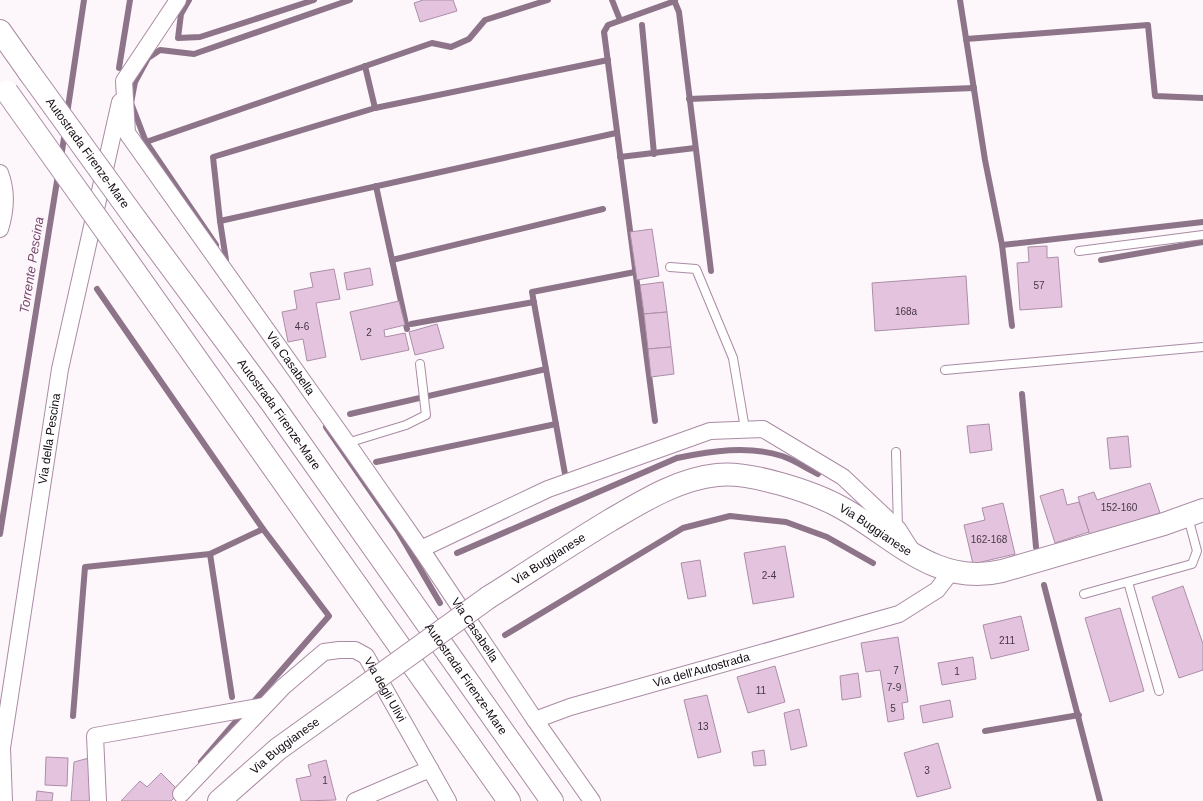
<svg xmlns="http://www.w3.org/2000/svg" width="1203" height="801" viewBox="0 0 1203 801" font-family="Helvetica,sans-serif">
<rect width="100%" height="100%" fill="#fdf7fc"/>
<g fill="none" stroke-linecap="round" stroke-linejoin="round">
<g stroke="#8d7489" stroke-width="6">
<path d="M189,0L181,14L178,38L200,37L314,0"/>
<path d="M612,0L620,20"/>
<path d="M674,0L679,12L711,271"/>
<path d="M960,0L985,160L1002,245L1012,326"/>
<path d="M642,25L654,154"/>
<path d="M966,39L1148,25L1155,96L1203,98"/>
<path d="M365,66L375,108"/>
<path d="M119,68L130,0"/>
<path d="M689,99L974,88"/>
<path d="M67,114L84,0"/>
<path d="M146,142L432,43L451,47L469,39L485,20L548,0"/>
<path d="M620,157L695,148"/>
<path d="M61,158L65,131"/>
<path d="M376,186L407,329"/>
<path d="M220,221L616,133"/>
<path d="M216,245L146,142L131,103L135,82L148,58L160,50L194,54L350,0"/>
<path d="M1002,245L1203,222"/>
<path d="M226,260L220,221L213,157L375,108L608,60"/>
<path d="M392,260L603,209"/>
<path d="M1101,260L1203,242"/>
<path d="M97,289L263,529L329,616L251,705"/>
<path d="M411,324L534,302"/>
<path d="M1022,394L1036,547"/>
<path d="M350,414L546,369"/>
<path d="M655,421L604,32L608,25L675,1"/>
<path d="M326,427L398,531L440,603"/>
<path d="M376,462L556,424"/>
<path d="M565,474L532,292L635,272"/>
<path d="M0,534L58,175"/>
<path d="M457,553L677,458C711,451 748,445 782,456C794,460 806,468 818,474"/>
<path d="M210,554L232,697"/>
<path d="M1044,585L1100,801"/>
<path d="M505,635L683,528L730,516L786,522L827,537L873,563"/>
<path d="M73,716L85,567L210,554L263,529"/>
<path d="M985,731L1079,715"/>
<path d="M201,762L243,713"/>
</g>
</g>
<g fill="#e4c3de" stroke="#ac8ea7">
<path d="M423,0H453L457,11L420,22L414,3Z"/>
<path d="M652,229L659,276L637,280L630,232Z"/>
<path d="M1047,246V258L1058,257L1062,307L1020,310L1017,263L1029,262L1028,247Z"/>
<path d="M370,268L373,285L347,290L344,273Z"/>
<path d="M334,269L340,299L316,303L326,357L307,361L303,339L288,342L282,312L297,309L294,291L313,287L310,273Z"/>
<path d="M966,276L969,324L875,331L872,283Z"/>
<path d="M663,282L667,312L644,314L640,285Z"/>
<path d="M399,301L405,325L384,330L385,337L405,333L409,350L361,360L350,312Z"/>
<path d="M667,312L671,347L648,349L644,314Z"/>
<path d="M437,324L444,348L415,355L409,332Z"/>
<path d="M671,347L674,374L651,377L648,349Z"/>
<path d="M989,424L992,450L970,453L967,426Z"/>
<path d="M1128,436L1131,467L1110,469L1107,438Z"/>
<path d="M1150,483L1160,513L1090,536L1078,497L1094,492L1097,500Z"/>
<path d="M1063,489L1067,505L1079,502L1089,532L1055,543L1040,496Z"/>
<path d="M1003,503L1015,554L973,564L964,525L985,520L982,508Z"/>
<path d="M785,546L794,597L753,604L744,553Z"/>
<path d="M700,560L706,596L688,599L681,563Z"/>
<path d="M1183,586L1203,644V670L1179,678L1152,597Z"/>
<path d="M1120,608L1144,691L1110,702L1085,618Z"/>
<path d="M1021,616L1029,650L991,659L983,625Z"/>
<path d="M898,637L908,702L902,703L904,719L888,722L880,670L866,672L861,643Z"/>
<path d="M973,657L976,679L942,685L938,663Z"/>
<path d="M775,666L785,702L748,713L737,677Z"/>
<path d="M858,673L861,697L842,700L840,676Z"/>
<path d="M707,695L721,752L698,758L684,700Z"/>
<path d="M950,700L953,717L923,723L920,706Z"/>
<path d="M799,709L807,746L791,750L784,713Z"/>
<path d="M938,743L951,788L917,797L904,753Z"/>
<path d="M764,750L766,765L754,766L752,752Z"/>
<path d="M46,757L68,758L67,786L45,785Z"/>
<path d="M89,758L92,801H71L74,762Z"/>
<path d="M326,760L336,800L301,801L296,779L311,776L308,765Z"/>
<path d="M161,773L180,792L171,801H121L140,781L147,787Z"/>
<path d="M37,791L53,793L52,801H36Z"/>
</g>
<g fill="none" stroke-linecap="round" stroke-linejoin="round">
<g stroke="#a98ba4" stroke-width="10">
<g id="lane">
<path d="M1079,251L1203,235"/>
<path d="M670,267L696,269L733,358L745,429"/>
<path d="M945,370L1203,347"/>
<path d="M347,443L406,425L426,415L420,364"/>
<path d="M896,452L898,528"/>
<path d="M1128,582L1159,691"/>
<path d="M1084,594L1192,564L1197,551L1188,517"/>
</g>
</g>
<g stroke="#a98ba4" stroke-width="18">
<g id="street">
<path id="s1" d="M178,0L124,81L127,133L347,443L421,549L535,720"/>
<path d="M0,173C7,191 6,210 0,229"/>
<path d="M421,549L548,489L710,431L763,429L843,477L898,529L912,551"/>
<path id="s2" d="M181,794L283,687L324,652L339,650H355L366,656L430,769"/>
<path id="s3" d="M4,801L2,748L60,369L120,102"/>
<path d="M98,801L95,736L264,706"/>
<path d="M355,801L430,769L448,801"/>
<path id="s4" d="M592,801L535,720L570,707L899,614L937,590L951,572"/>
</g>
</g>
<g stroke="#a98ba4" stroke-width="24">
<g id="secondary">
<path id="s5" d="M489,597C529,572 569,545 609,521C643,501 678,479 717,475C749,471 814,492 842,508C894,537 936,587 1002,571L1164,524L1203,510"/>
<path id="s6" d="M219,801L278,749L363,688"/>
</g>
</g>
<g stroke="#a98ba4" stroke-width="24">
<g id="highway">
<path d="M0,31L29,72"/>
<path id="s7" d="M137,221L271,402L552,801"/>
<path d="M116,245L509,801"/>
</g>
</g>
<use href="#lane" stroke="#fff" stroke-width="8"/>
<use href="#street" stroke="#fff" stroke-width="16"/>
<use href="#secondary" stroke="#fff" stroke-width="22"/>
<use href="#highway" stroke="#fff" stroke-width="22"/>
<g stroke="#a98ba4" stroke-width="24" stroke-linecap="butt">
<path id="secondary-bridge" d="M363,688L489,597"/>
</g>
<g stroke="#a98ba4" stroke-width="24" stroke-linecap="butt">
<g id="highway-bridge">
<path id="s8" d="M29,72L137,221"/>
<path d="M7,92L116,245"/>
</g>
</g>
<use href="#secondary-bridge" stroke="#fff" stroke-width="22"/>
<use href="#highway-bridge" stroke="#fff" stroke-width="22"/>
</g>
<g text-anchor="middle" stroke-width="4" stroke-linejoin="round" paint-order="stroke">
<g font-size="10" fill="#463744">
<text x="1039" y="289">57</text>
<text x="906" y="315">168a</text>
<text x="302" y="330">4-6</text>
<text x="369" y="336">2</text>
<text x="1119" y="511">152-160</text>
<text x="989" y="543">162-168</text>
<text x="769" y="579">2-4</text>
<text x="1007" y="644">211</text>
<text x="896" y="674">7</text>
<text x="957" y="675">1</text>
<text x="894" y="691">7-9</text>
<text x="761" y="694">11</text>
<text x="893" y="712">5</text>
<text x="703" y="730">13</text>
<text x="927" y="774">3</text>
<text x="325" y="784">1</text>
</g>
<g font-size="12" fill="#110810" stroke="#fdf7fc">
<text dy="4" stroke="none"><textPath href="#s8" startOffset="100">Autostrada Firenze-Mare</textPath></text>
<text dy="4" stroke="none"><textPath href="#s1" startOffset="432">Via Casabella</textPath></text>
<text dy="4" stroke="none"><textPath href="#s7" startOffset="240">Autostrada Firenze-Mare</textPath></text>
<text dy="4" stroke="none"><textPath href="#s3" startOffset="366">Via della Pescina</textPath></text>
<text dy="4" stroke="none"><textPath href="#s5" startOffset="431">Via Buggianese</textPath></text>
<text dy="4" stroke="none"><textPath href="#s5" startOffset="71">Via Buggianese</textPath></text>
<text dy="4" stroke="none"><textPath href="#s1" startOffset="756">Via Casabella</textPath></text>
<text dy="4" stroke="none"><textPath href="#s4" startOffset="273">Via dell'Autostrada</textPath></text>
<text dy="4" stroke="none"><textPath href="#s7" startOffset="564">Autostrada Firenze-Mare</textPath></text>
<text dy="4" stroke="none"><textPath href="#s2" startOffset="284">Via degli Ulivi</textPath></text>
<text dy="4" stroke="none"><textPath href="#s6" startOffset="86">Via Buggianese</textPath></text>
</g>
<g font-size="13" font-style="italic" fill="#72466c" stroke="#fdf7fc">
<text transform="translate(31 265) rotate(-81)" y="5">Torrente Pescina</text>
</g>
</g>
</svg>
